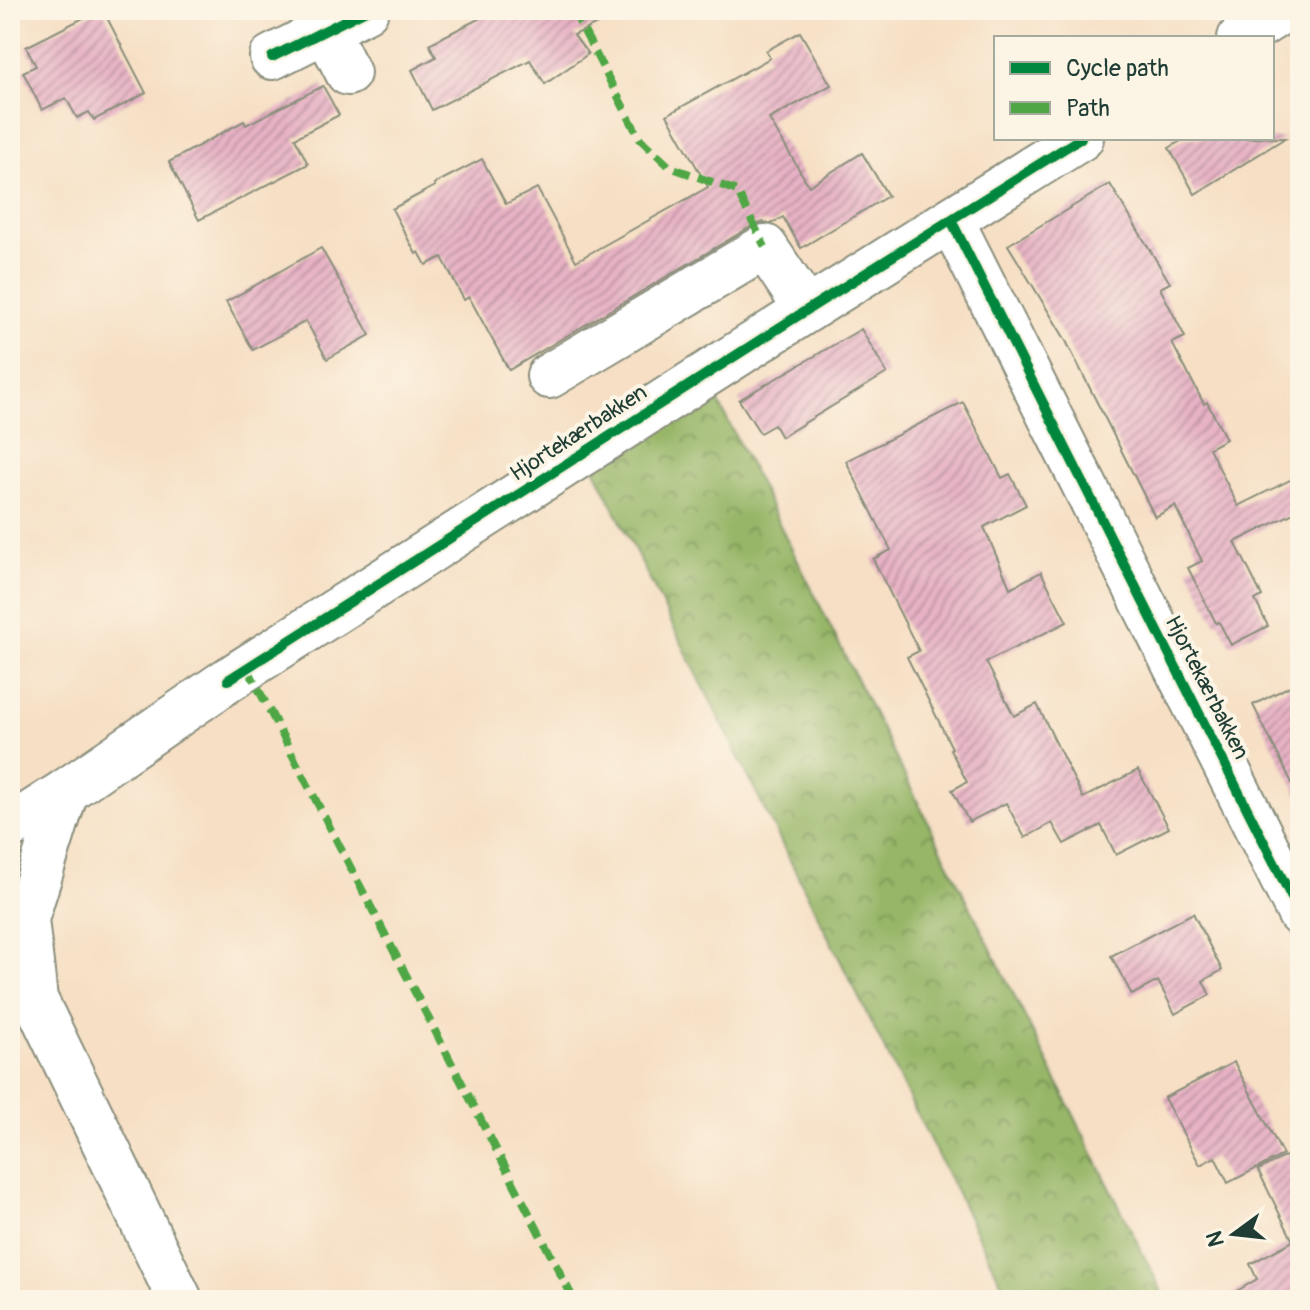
<svg xmlns="http://www.w3.org/2000/svg" width="1310" height="1310" viewBox="0 0 1310 1310" font-family="Pangolin,sans-serif">
<defs>
<pattern id="forest-crowns" width="20" height="18" patternUnits="userSpaceOnUse" patternTransform="scale(2)"><rect width="20" height="18" fill="#97b668"/><path d="M2 6a3 3 0 1 1 6 0M12 15a3 3 0 1 1 6 0" fill="none" stroke="#7b9556"/></pattern>
<pattern id="building-hatch" width="6" height="6" patternUnits="userSpaceOnUse" patternTransform="scale(2)"><rect width="6" height="6" fill="#e7b2c5"/><path d="M-1 1l2-2M0 6l6-6M5 7l2-2" fill="none" stroke="#bb92a1"/></pattern>
</defs>
<rect width="100%" height="100%" fill="#fcf5e5"/>
<filter id="ink" filterUnits="userSpaceOnUse"><feTurbulence type="fractalNoise" baseFrequency=".0125" numOctaves="2"/><feDisplacementMap in="SourceGraphic" scale="16" xChannelSelector="R" yChannelSelector="G"/><feConvolveMatrix kernelMatrix="1 2 1 2 8 2 1 2 1" color-interpolation-filters="sRGB"/></filter>
<filter id="wash" filterUnits="userSpaceOnUse"><feTurbulence type="fractalNoise" baseFrequency=".006" numOctaves="4" result="noise"/><feDisplacementMap in="SourceGraphic" scale="32" xChannelSelector="R" yChannelSelector="G"/><feGaussianBlur stdDeviation="1.8" result="paint"/><feColorMatrix in="noise" values="0 0 0 0 0 0 0 0 0 0 0 0 0 0 0 0 0 1.4 0 .05"/><feComposite in="paint" operator="in"/></filter>
<g filter="url(#wash)">
<rect width="100%" height="100%" fill="#f6dfc4"/>
<path fill="url(#forest-crowns)" stroke="#5b7a4e" stroke-width="2" d="M710,385L1166,1300H1010L594,468Z"/>
<g id="blocks">
<g fill="url(#building-hatch)">
<path d="M99,10H103L146,93L94,120L89,112L77,118L66,98L42,110L23,72L36,66L26,47Z"/>
<path d="M496,10H626L574,35L588,54L545,84L530,60L432,110L412,70L436,57L429,44Z"/>
<path d="M800,32L831,85L769,119L809,186L862,153L888,196L801,248L783,217L771,224L763,222L752,226L509,370L469,297L464,300L442,257L426,265L419,252L416,254L392,209L435,186L434,184L482,159L506,204L537,188L576,261L708,187L667,115L770,58L766,51Z"/>
<path d="M323,86L339,115L295,138L308,164L199,220L169,162L244,121L246,125Z"/>
<path d="M1186,138H1285L1195,194L1169,148Z"/>
<path d="M1110,184L1170,283L1160,288L1185,337L1172,343L1204,404L1207,402L1226,439L1209,448L1238,506L1300,475V510L1235,542L1262,596L1255,600L1268,626L1231,645L1219,622L1216,623L1188,568L1202,561L1175,506L1155,517L1065,339L1008,245Z"/>
<path d="M321,248L370,335L327,359L306,321L253,350L226,302Z"/>
<path d="M861,329L887,373L781,437L774,425L760,433L739,400Z"/>
<path d="M963,402L1002,478L1010,474L1026,505L984,527L1010,588L1041,572L1067,622L986,662L1014,716L1037,704L1083,798L1138,770L1169,828L1116,855L1101,825L1064,844L1052,823L1025,838L1006,803L969,822L952,790L967,782L950,749L952,748L907,657L919,651L873,559L891,550L846,461Z"/>
<path d="M1300,681V799L1253,705Z"/>
<path d="M1193,913L1222,970L1203,981L1210,995L1175,1014L1158,981L1132,995L1111,956Z"/>
<path d="M1234,1062L1283,1155L1228,1183L1215,1157L1200,1165L1164,1098Z"/>
<path d="M1300,1149V1300H1222L1257,1279L1250,1264L1293,1241L1258,1170Z"/>
</g>
</g>
</g>
<g filter="url(#ink)">
<use href="#blocks" fill-opacity="0" stroke="#8a8e7c" stroke-width="2"/>
<g fill="none" stroke-linecap="round" stroke-linejoin="round">
<g stroke="#8a8e7c" stroke-width="48">
<g id="minor">
<path d="M326,30L348,73"/>
<path d="M1240,38L1284,10"/>
<path d="M272,57L366,10"/>
<path d="M951,220L1300,914"/>
<path d="M549,376L765,247L807,310"/>
<path d="M66,791L26,919L35,999L180,1300"/>
<path d="M10,827L66,791L228,680L807,310L1081,138"/>
</g>
</g>
<use href="#minor" stroke="#fff" stroke-width="44"/>
<g stroke="#4fa644" stroke-width="8" stroke-dasharray="16 8" stroke-linecap="butt">
<path d="M573,10L640,139L670,167L737,191L765,247"/>
<path d="M247,667L574,1300"/>
</g>
<g stroke="#fcf5e5" stroke-width="15">
<g id="cycleway">
<path d="M272,57L366,10"/>
<path d="M951,220L1300,914"/>
<path d="M228,680L807,310L1081,138"/>
</g>
</g>
<use href="#cycleway" stroke="#00873e" stroke-width="10"/>
</g>
</g>
<g text-anchor="middle" stroke-width="8" stroke-linejoin="round" paint-order="stroke">
<g font-size="22" fill="#1f3d34" stroke="#fcf5e5">
<text transform="translate(578 432) rotate(-33)" y="8">Hjortekærbakken</text>
<text transform="translate(1208 687) rotate(63)" y="8">Hjortekærbakken</text>
</g>
</g>
<rect width="1310" height="1310" fill="none" stroke="#fcf5e5" stroke-width="40"/>
<rect x="994" y="36" width="280" height="104" fill="#fcf5e5" stroke="#a4ab9e" stroke-width="2"/>
<rect x="1010" y="62" width="40" height="12" fill="#00873e" stroke="#a4ab9e" stroke-width="2"/>
<text x="1066" y="76" font-size="24" fill="#1f3d34">Cycle path</text>
<rect x="1010" y="102" width="40" height="12" fill="#4fa644" stroke="#a4ab9e" stroke-width="2"/>
<text x="1066" y="116" font-size="24" fill="#1f3d34">Path</text>
<g transform="translate(1234 1234) rotate(255)" stroke="#fcf5e5" stroke-width="6" paint-order="stroke">
<path d="M0-6L14 30L0 20L-14 30Z" fill="#1f3d34"/>
<text y="-12" font-size="22" font-weight="bold" text-anchor="middle" fill="#1f3d34">N</text>
</g>
</svg>
